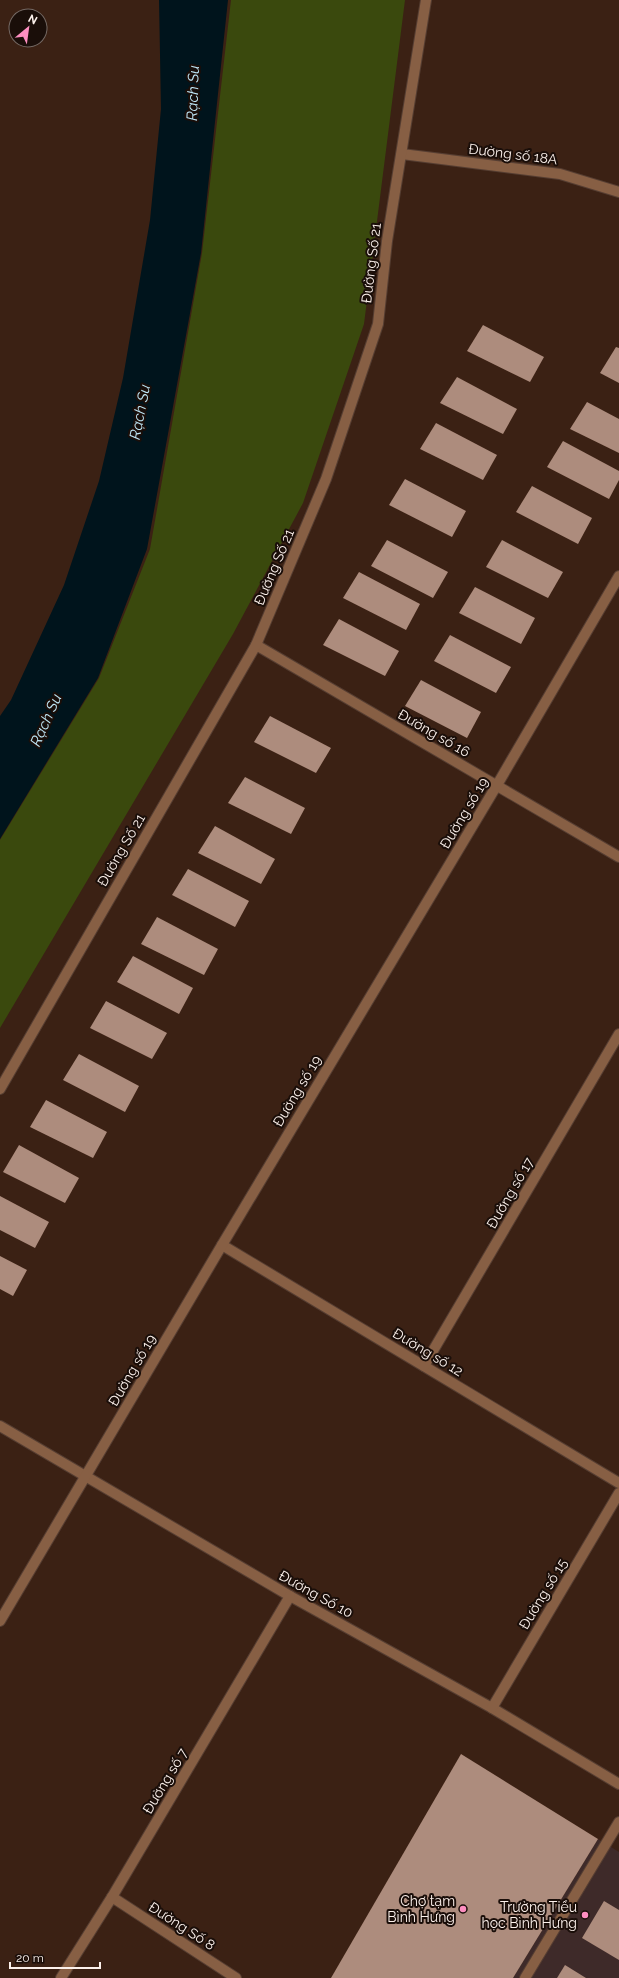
<svg xmlns="http://www.w3.org/2000/svg" width="619" height="1978" viewBox="0 0 619 1978" font-family="Raleway,sans-serif">
<rect width="100%" height="100%" fill="#3b2114"/>
<path fill="#3e2a29" d="M598,1839L619,1852V1978H513Z"/>
<path fill="#3a490d" d="M231,0H405L364,324L303,503L233,634L0,1028V840L99,678L150,549L202,253Z"/>
<path fill="#00141c" d="M159,0H228L201,253L147,549L98,678L0,839V716L11,700L64,585L99,481L123,378L150,220L161,109Z"/>
<g fill="#ad8c7d">
<path d="M483,325L544,357L530,382L467,351Z"/>
<path d="M616,347L619,348V383L600,373Z"/>
<path d="M457,377L517,409L503,434L440,403Z"/>
<path d="M587,402L619,419V453L570,429Z"/>
<path d="M436,423L497,455L483,480L420,449Z"/>
<path d="M563,441L619,471V480L609,499L547,467Z"/>
<path d="M405,479L466,511L452,537L389,505Z"/>
<path d="M532,486L592,518L578,544L516,512Z"/>
<path d="M387,540L448,572L433,598L371,566Z"/>
<path d="M502,540L563,572L548,598L486,567Z"/>
<path d="M359,572L420,604L406,630L343,598Z"/>
<path d="M475,587L535,618L521,644L459,613Z"/>
<path d="M339,619L399,651L385,676L323,645Z"/>
<path d="M450,635L511,667L496,693L434,661Z"/>
<path d="M421,680L481,712L467,738L405,706Z"/>
<path d="M270,716L331,748L316,773L254,742Z"/>
<path d="M245,777L305,808L291,834L228,803Z"/>
<path d="M215,826L275,859L261,884L198,853Z"/>
<path d="M188,869L249,901L235,927L172,895Z"/>
<path d="M157,917L218,949L204,975L141,944Z"/>
<path d="M133,956L193,988L179,1014L117,982Z"/>
<path d="M106,1001L167,1033L152,1059L90,1028Z"/>
<path d="M79,1054L139,1086L125,1112L63,1080Z"/>
<path d="M46,1100L107,1132L93,1158L30,1127Z"/>
<path d="M19,1145L79,1178L65,1203L3,1172Z"/>
<path d="M0,1196L49,1222L35,1248L0,1230Z"/>
<path d="M0,1256L27,1270L13,1296L0,1289Z"/>
<path d="M461,1754L598,1839L513,1978H331Z"/>
<path d="M604,1901L619,1910V1960L582,1938Z"/>
<path d="M565,1965L586,1978H557Z"/>
</g>
<g fill="none" stroke-linecap="round" stroke-linejoin="round">
<g stroke="#563e32" stroke-width="12">
<path id="service" d="M525,1978L619,1822"/>
</g>
<g stroke="#563e32" stroke-width="12">
<g id="minor">
<path d="M402,154L560,174L619,192"/>
<path d="M256,645L619,857"/>
<path d="M0,1089L256,645L326,479L378,324L387,241L426,0"/>
<path d="M222,1245L619,1483"/>
<path d="M424,1366L619,1034"/>
<path d="M0,1426L290,1596L492,1708L619,1784"/>
<path d="M0,1621L222,1245L497,785L619,576"/>
<path d="M492,1708L619,1493"/>
<path d="M112,1897L236,1978"/>
<path d="M61,1978L112,1897L290,1596"/>
</g>
</g>
<use href="#service" stroke="#875f44" stroke-width="10"/>
<use href="#minor" stroke="#875f44" stroke-width="10"/>
</g>
<g fill="#fd8ec0" stroke="#1a0e09" stroke-width="1.5">
<circle cx="463" cy="1909" r="4"/>
<circle cx="585" cy="1915" r="4"/>
</g>
<g text-anchor="middle" stroke-width="4" stroke-linejoin="round" paint-order="stroke">
<g font-size="14" fill="#fcf1ec" stroke="#1a0e09">
<text transform="translate(513 154) rotate(7)" y="5">Đường số 18A</text>
<text transform="translate(371 263) rotate(-83)" y="5">Đường Số 21</text>
<text transform="translate(274 567) rotate(-67)" y="5">Đường Số 21</text>
<text transform="translate(434 733) rotate(30)" y="5">Đường số 16</text>
<text transform="translate(464 813) rotate(-59)" y="5">Đường số 19</text>
<text transform="translate(121 850) rotate(-60)" y="5">Đường Số 21</text>
<text transform="translate(297 1091) rotate(-59)" y="5">Đường số 19</text>
<text transform="translate(510 1193) rotate(-60)" y="5">Đường số 17</text>
<text transform="translate(428 1352) rotate(31)" y="5">Đường số 12</text>
<text transform="translate(132 1370) rotate(-60)" y="5">Đường số 19</text>
<text transform="translate(316 1594) rotate(29)" y="5">Đường Số 10</text>
<text transform="translate(543 1594) rotate(-59)" y="5">Đường số 15</text>
<text transform="translate(165 1781) rotate(-59)" y="5">Đường số 7</text>
<text transform="translate(182 1926) rotate(33)" y="5">Đường Số 8</text>
</g>
<g font-size="14" fill="#fcf1ec" stroke="#1a0e09" text-anchor="end">
<text x="455" y="1906">Chợ tạm<tspan x="455" dy="16">Bình Hưng</tspan></text>
<text x="577" y="1912">Trường Tiểu<tspan x="577" dy="16">học Bình Hưng</tspan></text>
</g>
<g font-size="15" font-style="italic" fill="#bfe7f7" stroke="#1a0e09">
<text transform="translate(193 93) rotate(-88)" y="5">Rạch Su</text>
<text transform="translate(140 412) rotate(-79)" y="5">Rạch Su</text>
<text transform="translate(46 720) rotate(-66)" y="5">Rạch Su</text>
</g>
</g>
<g transform="translate(28 28) rotate(29)"><circle r="19" fill="#1a0e09" stroke="#746964"/>
<path d="M0-3L7 15L0 10L-7 15Z" fill="#fd8ec0"/>
<text y="-6" font-size="11" font-weight="bold" text-anchor="middle" fill="#fcf1ec">N</text>
</g>
<path d="M10 1962v6h90v-6" fill="none" stroke="#fcf1ec" stroke-width="2"/>
<text x="16" y="1962" font-size="12" fill="#fcf1ec" stroke="#1a0e09" stroke-width="3" paint-order="stroke">20 m</text>
</svg>
